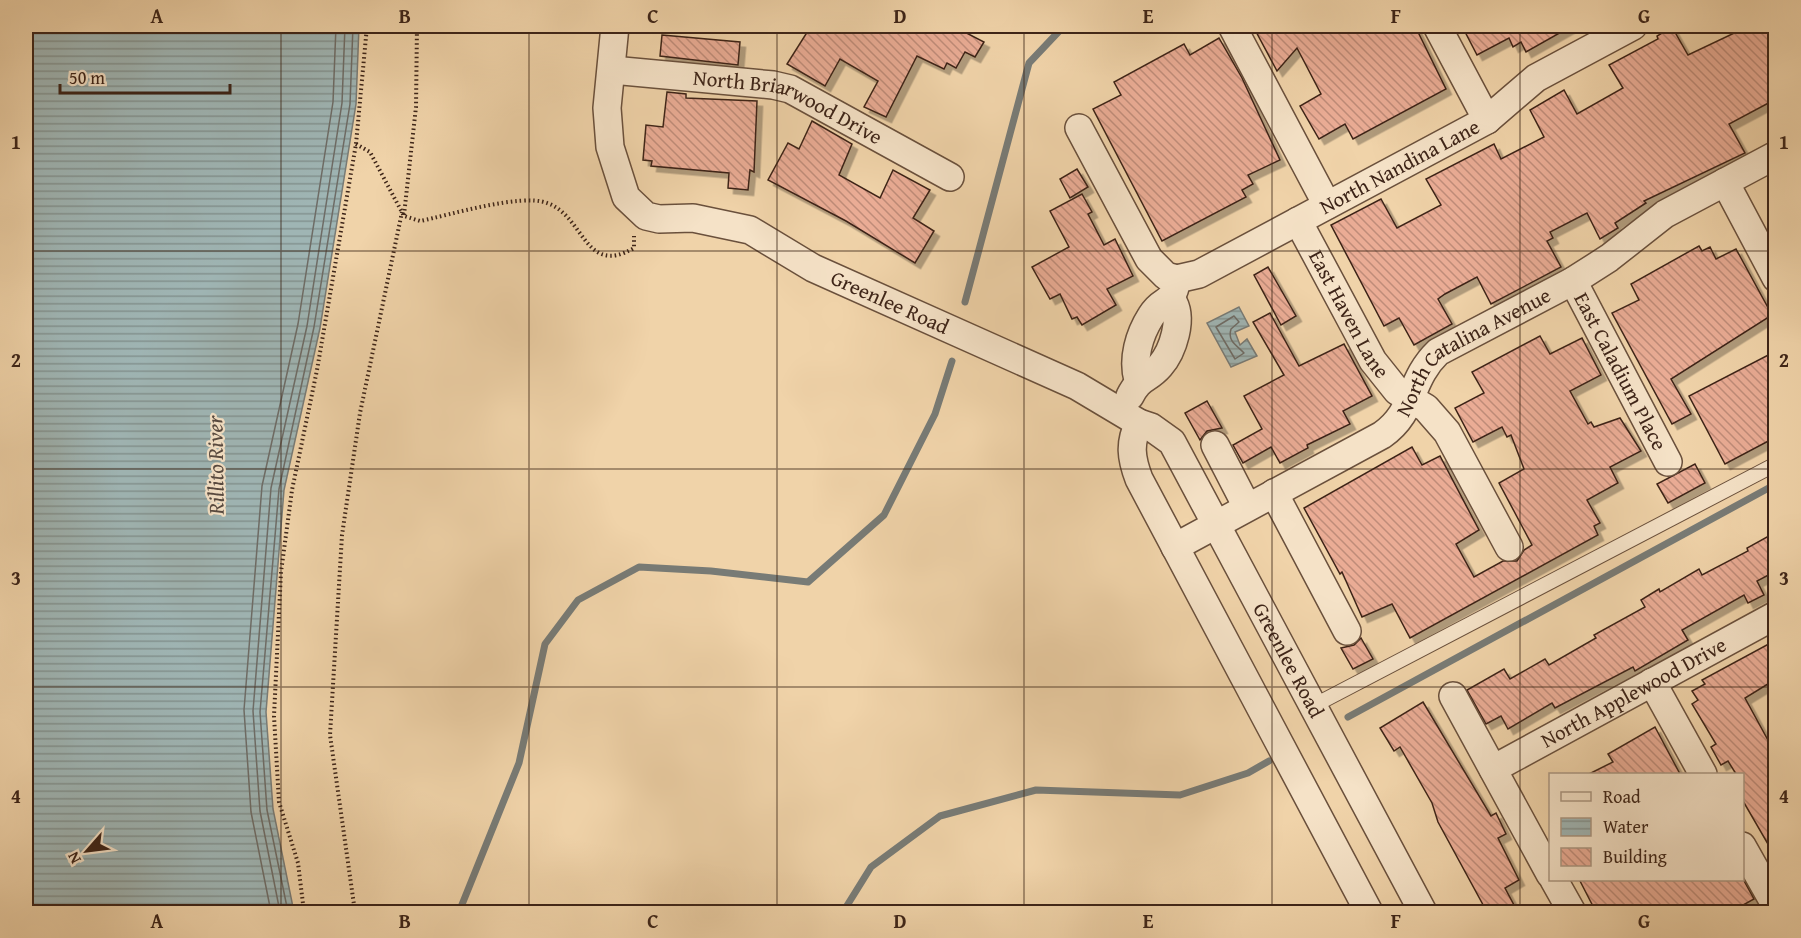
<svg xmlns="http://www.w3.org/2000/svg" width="1801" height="938" viewBox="0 0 1801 938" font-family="'Gentium Book Plus',serif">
<defs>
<pattern id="water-rules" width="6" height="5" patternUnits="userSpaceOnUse" patternTransform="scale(1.5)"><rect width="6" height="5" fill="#9fb5b4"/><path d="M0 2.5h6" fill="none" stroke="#839391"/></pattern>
<pattern id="building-back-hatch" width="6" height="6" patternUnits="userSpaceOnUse" patternTransform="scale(1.5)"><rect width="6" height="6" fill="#eaac95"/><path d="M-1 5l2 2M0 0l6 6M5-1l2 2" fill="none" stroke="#bf8c79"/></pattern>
<filter id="shadow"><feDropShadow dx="5.5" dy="5.5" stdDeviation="0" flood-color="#0004"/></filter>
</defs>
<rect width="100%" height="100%" fill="#f0d3a9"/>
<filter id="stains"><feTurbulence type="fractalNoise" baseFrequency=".00333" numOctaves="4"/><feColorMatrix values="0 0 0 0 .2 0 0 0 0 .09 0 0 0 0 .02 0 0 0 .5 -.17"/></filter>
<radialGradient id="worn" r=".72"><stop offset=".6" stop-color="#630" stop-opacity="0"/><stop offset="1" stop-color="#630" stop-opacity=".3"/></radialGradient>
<g fill="url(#water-rules)" stroke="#787b76" stroke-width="1.5">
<path d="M26,26H359L356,104L320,328L284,490L266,712L273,809L294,912H26Z"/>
<path d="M1239,307L1249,326L1235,332L1240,345L1247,339L1257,356L1231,367L1207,323Z"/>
</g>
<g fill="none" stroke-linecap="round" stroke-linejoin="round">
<g stroke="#6e6c66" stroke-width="1.5">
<path d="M1234,316L1239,322L1231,329C1227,342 1238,346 1244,353L1235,359L1216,327Z"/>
<path d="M271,912L251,812L244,710L262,486L298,324L333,102L336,26"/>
<path d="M280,912L260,811L253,711L271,488L307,326L342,103L345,26"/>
<path d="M288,912L267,810L260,712L279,489L314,327L350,104L353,26"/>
</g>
<g stroke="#787b76" stroke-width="7">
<path d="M965,302L1029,63L1064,26"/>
<path d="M1348,717L1776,484"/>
<path d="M459,912L519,763L545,644L578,600L639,567L711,571L808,582L884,515L935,414L952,361"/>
<path d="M843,912L871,867L940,816L1036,790L1180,795L1248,773L1269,761"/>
</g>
</g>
<g fill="url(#building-back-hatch)" stroke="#3d2418" stroke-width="1.5" filter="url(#shadow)">
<path d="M811,26H953L984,42L975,57L965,52L956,68L947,63L944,69L917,56L886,117L864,107L878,81L840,59L825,86L787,64Z"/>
<path d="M1253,26H1415L1446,89L1353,139L1345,124L1319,139L1300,106L1321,94L1297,48L1277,71Z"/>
<path d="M1462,26H1572L1526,52L1521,42L1513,47L1509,38L1477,55Z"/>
<path d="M1749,26H1776V99L1729,124L1745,153L1644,201L1646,203L1615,223L1618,228L1600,239L1587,213L1550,232L1553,238L1547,241L1561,267L1491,304L1477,277L1445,294L1438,299L1452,324L1414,345L1399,318L1384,326L1331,225L1381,199L1397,228L1441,205L1426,179L1494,144L1501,159L1544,137L1530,110L1564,90L1577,114L1623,88L1609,65L1658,39L1657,36L1672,27L1688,55Z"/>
<path d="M662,35L740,42L738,65L660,56Z"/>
<path d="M1219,38L1242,78L1280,160L1248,175L1253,184L1242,190L1246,197L1162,241L1093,109L1121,95L1114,82L1184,44L1190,55Z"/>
<path d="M667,92L686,94V98L757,101L754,172L750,170L748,190L728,188L729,173L651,166L652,161L643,160L646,125L663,127Z"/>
<path d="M812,121L852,144L839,175L880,198L893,170L930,190L913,218L934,231L915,263L846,221L768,180L788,143L799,149Z"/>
<path d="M1077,169L1088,187L1070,198L1060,179Z"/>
<path d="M1082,194L1092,212L1088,214L1104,245L1115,239L1133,276L1107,289L1116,305L1082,325L1077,317L1072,319L1060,294L1050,299L1032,267L1069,247L1050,211Z"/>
<path d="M1699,246L1702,251L1710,247L1716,259L1736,249L1772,315L1671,379L1691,414L1672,424L1612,313L1639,300L1631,284Z"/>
<path d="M1268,267L1296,316L1281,325L1254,275Z"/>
<path d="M1270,313L1299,366L1344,344L1372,396L1343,411L1350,424L1307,445L1308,448L1280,463L1271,447L1243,463L1233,445L1262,429L1244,396L1284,375L1253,322Z"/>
<path d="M1540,336L1550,354L1582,338L1601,375L1570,391L1588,424L1591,422L1594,427L1620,418L1641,451L1610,467L1618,483L1587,500L1600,523L1594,526L1598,535L1410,638L1392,604L1362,617L1342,572L1340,574L1304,508L1412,447L1422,465L1440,456L1479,530L1456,544L1474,577L1503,561H1517L1524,550L1532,545L1499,483L1524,469L1511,435L1507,437L1502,427L1473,442L1455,408L1484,393L1472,372Z"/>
<path d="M1776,351V437L1725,464L1689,396Z"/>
<path d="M1207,401L1222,428L1207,431L1200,440L1185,413Z"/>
<path d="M1695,464L1705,483L1668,503L1657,484Z"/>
<path d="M1776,532V571L1757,581L1764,595L1748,603L1744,595L1682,630L1688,640L1635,671L1633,667L1555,708L1552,703L1508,729L1501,716L1486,724L1467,690L1504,669L1510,679L1545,659L1549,665L1596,638L1594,635L1645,607L1641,600L1659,589L1660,592L1699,569L1702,575L1748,551L1747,548Z"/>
<path d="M1361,638L1373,659L1353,669L1341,648L1354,645Z"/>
<path d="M1776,640V679L1745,698L1769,742L1776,738V858L1743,801V774H1736L1728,761L1721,765L1711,747L1716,744L1692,704L1698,700L1692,691L1705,684L1702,680Z"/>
<path d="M1423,702L1491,816L1496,813L1506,834L1498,838L1519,880L1505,888L1515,907L1504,912H1487L1438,822L1432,803L1400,747L1394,751L1380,728Z"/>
<path d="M1655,727L1680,774H1589L1613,762L1608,754Z"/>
<path d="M1579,879H1743L1754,899L1743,905L1747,912H1596Z"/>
</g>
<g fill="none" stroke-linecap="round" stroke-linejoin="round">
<g stroke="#6a503c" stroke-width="16">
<path id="lane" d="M1313,706L1776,464"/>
</g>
<g stroke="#6a503c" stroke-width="30">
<g id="street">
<path id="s1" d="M615,26L607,108L610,147L626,197L646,216L659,219L693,218L750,230L813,268L1077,386L1139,423L1151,427L1172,442L1423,912"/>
<path d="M1232,26L1327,205"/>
<path d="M1437,26L1487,120"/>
<path id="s2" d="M612,70L773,85L790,89L950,177"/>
<path d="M1079,128L1149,259L1166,276L1177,279"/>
<path d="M1725,182L1776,278"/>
<path id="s3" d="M1298,221L1373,361L1397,391L1426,408L1447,432L1509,547"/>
<path id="s4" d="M1573,281L1668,462"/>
<path id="s5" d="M1138,380C1132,359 1139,335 1151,316C1163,296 1172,308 1177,279L1199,274L1487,120L1536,78L1633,26"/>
<path d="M1130,396C1140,376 1147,381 1160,366C1173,351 1184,318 1172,300"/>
<path d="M1139,423C1129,443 1131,458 1139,479L1369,912"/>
<path d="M1215,445L1247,507"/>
<path d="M1274,493L1347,631"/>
<path id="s6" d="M1175,547L1382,435C1416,411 1408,381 1438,352L1573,281L1609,258L1665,214L1776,155"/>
<path d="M1652,682L1703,774"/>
<path d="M1453,696L1550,874"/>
<path id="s7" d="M1493,769L1776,615"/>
<path d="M1742,846L1776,906"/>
<path d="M1554,880L1572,912"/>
</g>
</g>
<g stroke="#3d2418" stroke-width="4" stroke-dasharray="1.5 3" stroke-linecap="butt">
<path d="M356,144L370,152L404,216L420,221C450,215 521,193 547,203C585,216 584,277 634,248V236"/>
<path d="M404,215L416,107L417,26"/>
<path d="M304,912L298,863L279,802L274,716L281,572L292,490L317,370L356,144L367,26"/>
<path d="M355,912L330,735L342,535L360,413L402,212"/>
</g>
<use href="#lane" stroke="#f5e2c7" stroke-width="14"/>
<use href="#street" stroke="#f5e2c7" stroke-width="27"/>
</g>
<path fill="none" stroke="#3d2418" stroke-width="1.5" stroke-opacity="0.55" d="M281,26V912M529,26V912M777,26V912M1024,26V912M1272,26V912M1520,26V912M26,251H1776M26,469H1776M26,687H1776"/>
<g text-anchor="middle" stroke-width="4.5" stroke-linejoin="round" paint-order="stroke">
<g font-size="21" fill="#3d2418" stroke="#f5e2c7">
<text dy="7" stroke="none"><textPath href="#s2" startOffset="182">North Briarwood Drive</textPath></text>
<text dy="7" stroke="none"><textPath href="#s5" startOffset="364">North Nandina Lane</textPath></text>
<text dy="7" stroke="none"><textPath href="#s1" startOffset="465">Greenlee Road</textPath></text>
<text dy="7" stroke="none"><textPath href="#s3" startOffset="106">East Haven Lane</textPath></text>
<text dy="7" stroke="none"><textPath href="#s6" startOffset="363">North Catalina Avenue</textPath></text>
<text dy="7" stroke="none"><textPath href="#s4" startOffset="102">East Caladium Place</textPath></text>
<text dy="7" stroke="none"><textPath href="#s1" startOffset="1028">Greenlee Road</textPath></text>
<text dy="7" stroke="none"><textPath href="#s7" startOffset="160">North Applewood Drive</textPath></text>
</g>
<g font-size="22" font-style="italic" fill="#56483f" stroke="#f5e2c7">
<text transform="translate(215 465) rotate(-91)" y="8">Rillito River</text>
</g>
</g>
<rect width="1801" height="938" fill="none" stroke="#f0d3a9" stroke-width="66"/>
<rect x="1549" y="773" width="195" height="108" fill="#f5e2c7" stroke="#ab9681" stroke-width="1.5"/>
<rect x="1561" y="792" width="30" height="9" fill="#f5e2c7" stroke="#ab9681" stroke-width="1.5"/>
<text x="1603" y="803" font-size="18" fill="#3d2418">Road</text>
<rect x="1561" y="818" width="30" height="18" fill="url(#water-rules)" stroke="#ab9681" stroke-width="1.5"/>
<text x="1603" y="833" font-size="18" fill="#3d2418">Water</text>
<rect x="1561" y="848" width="30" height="18" fill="url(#building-back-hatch)" stroke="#ab9681" stroke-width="1.5"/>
<text x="1603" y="863" font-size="18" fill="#3d2418">Building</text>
<g transform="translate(87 851) rotate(242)" stroke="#f5e2c7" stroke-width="4.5" paint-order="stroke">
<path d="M0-4.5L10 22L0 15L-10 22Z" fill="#3d2418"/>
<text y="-9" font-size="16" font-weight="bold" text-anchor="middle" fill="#3d2418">N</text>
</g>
<path d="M60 84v9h170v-9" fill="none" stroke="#3d2418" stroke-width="3"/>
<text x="69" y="84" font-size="18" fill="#3d2418" stroke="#f5e2c7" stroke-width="4.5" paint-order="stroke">50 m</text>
<rect x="33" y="33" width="1735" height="872" fill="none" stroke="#3d2418" stroke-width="2"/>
<g font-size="20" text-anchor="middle" font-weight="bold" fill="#3d2418">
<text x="157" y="23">A</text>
<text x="405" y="23">B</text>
<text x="653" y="23">C</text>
<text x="900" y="23">D</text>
<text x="1148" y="23">E</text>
<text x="1396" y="23">F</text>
<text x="1644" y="23">G</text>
<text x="16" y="149">1</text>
<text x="1784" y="149">1</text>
<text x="16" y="367">2</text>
<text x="1784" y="367">2</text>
<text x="16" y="585">3</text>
<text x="1784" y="585">3</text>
<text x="16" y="803">4</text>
<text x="1784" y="803">4</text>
<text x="157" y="928">A</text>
<text x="405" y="928">B</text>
<text x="653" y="928">C</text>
<text x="900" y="928">D</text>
<text x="1148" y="928">E</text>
<text x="1396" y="928">F</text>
<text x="1644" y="928">G</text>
</g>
<rect width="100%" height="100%" filter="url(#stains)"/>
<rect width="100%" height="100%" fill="url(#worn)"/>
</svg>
